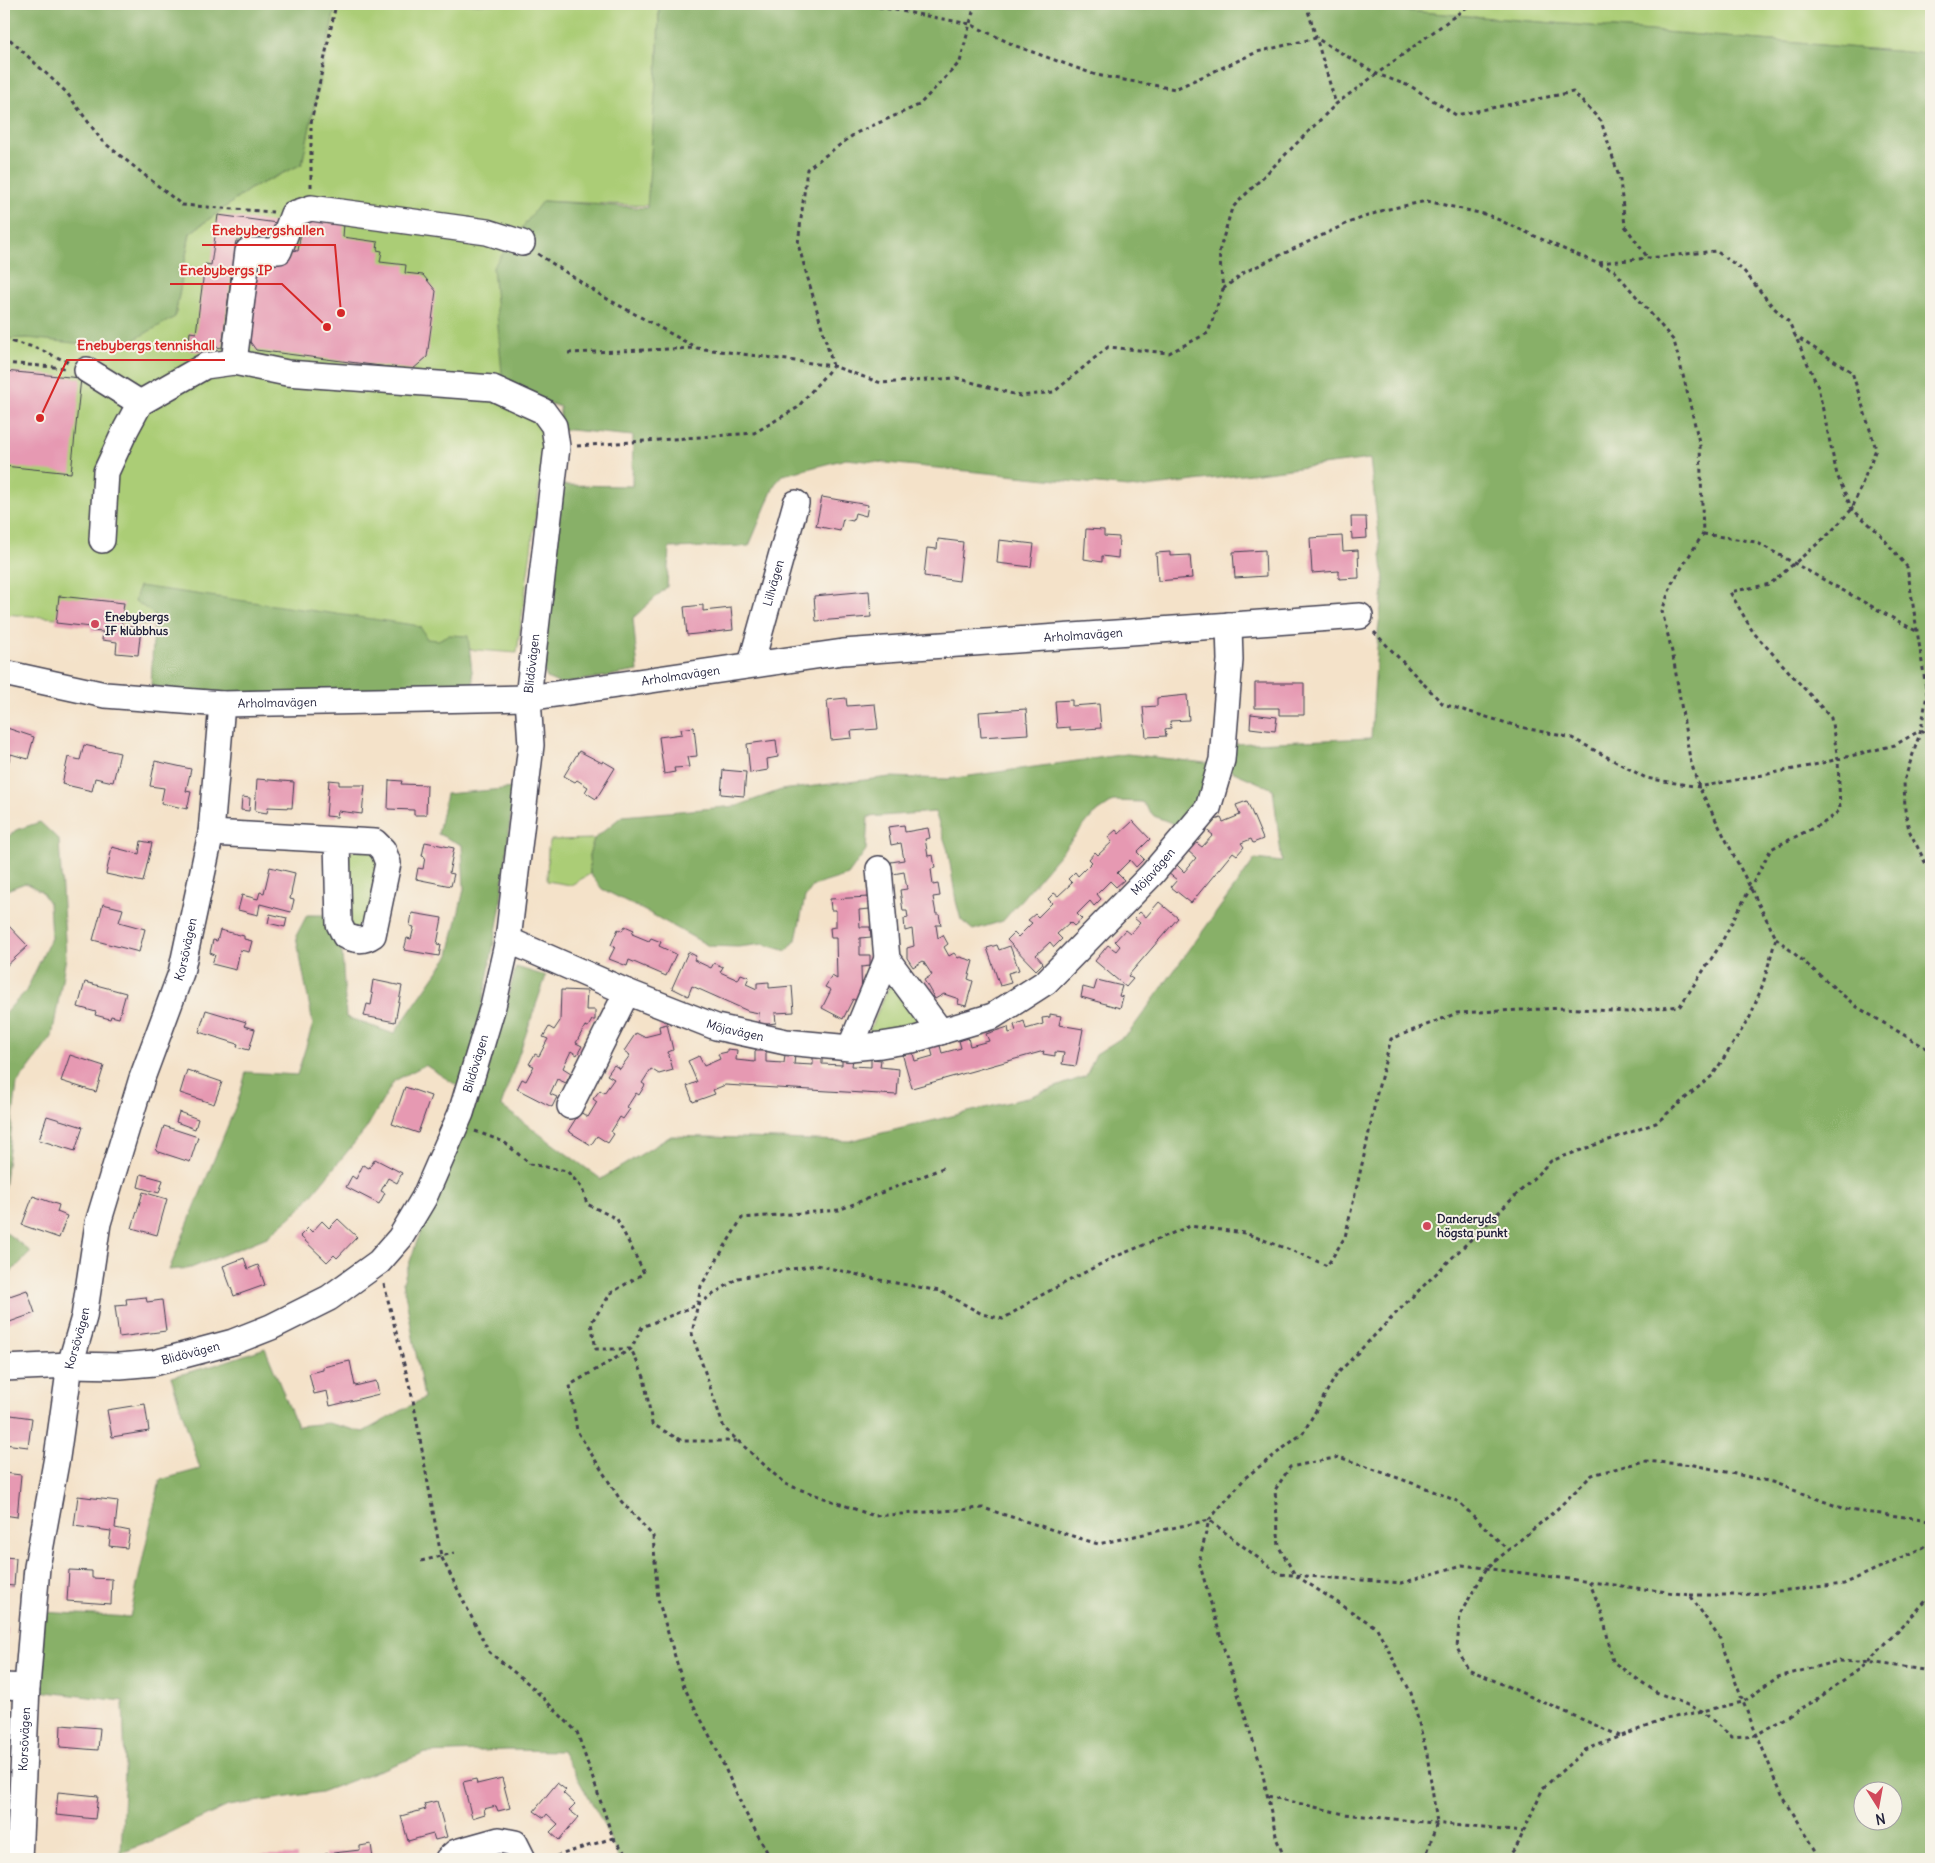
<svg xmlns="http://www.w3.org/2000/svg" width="1935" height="1863" viewBox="0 0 1935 1863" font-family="Delius,sans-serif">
<rect width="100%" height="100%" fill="#f7f3e8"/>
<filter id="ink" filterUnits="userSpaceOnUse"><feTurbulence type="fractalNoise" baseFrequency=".02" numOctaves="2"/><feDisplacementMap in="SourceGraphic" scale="10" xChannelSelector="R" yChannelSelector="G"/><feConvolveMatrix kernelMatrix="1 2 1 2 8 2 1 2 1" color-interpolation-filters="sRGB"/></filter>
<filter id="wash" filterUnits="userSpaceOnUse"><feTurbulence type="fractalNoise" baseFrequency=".0096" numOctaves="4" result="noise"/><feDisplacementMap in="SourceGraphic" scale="20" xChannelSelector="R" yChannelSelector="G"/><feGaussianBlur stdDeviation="1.12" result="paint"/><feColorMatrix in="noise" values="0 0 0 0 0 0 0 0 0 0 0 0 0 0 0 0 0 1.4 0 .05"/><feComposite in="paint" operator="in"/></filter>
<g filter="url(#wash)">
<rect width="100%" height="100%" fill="#f4e2c9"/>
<g fill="#abcd76" stroke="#667858">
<path d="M336,4H656L659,6L654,206L542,201L551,404L517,653L4,614V339L28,338L175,317L190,233L250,189L302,164Z"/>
<path d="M1322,4H1931V54Z"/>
<path d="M594,839L589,855L590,874L571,885L547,881L548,848L551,840Z"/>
<path d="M370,849L378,860L368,929L351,928L348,856L352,851Z"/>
<path d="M892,980L919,1019L918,1023L907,1030L874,1036L869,1031Z"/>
</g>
<g fill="#88b067" stroke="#556951" fill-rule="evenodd">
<path d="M4,4H336L302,164L250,189L190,233L175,317L119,348L28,338L4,339Z"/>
<path d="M656,4H1322L1931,54V1859H619L602,1821L562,1751L507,1750L426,1753L321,1792L228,1806L152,1841L121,1853L125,1769L123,1701L38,1691L42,1612L130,1617L160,1480L200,1469L171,1377L215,1365L265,1348L297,1426L328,1423L363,1432L424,1398L403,1282L417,1241L483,1087L516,967L546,976L501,1106L601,1179L671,1136L849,1141L1026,1098L1086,1076L1096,1054L1129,1033L1255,859L1282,862L1273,789L1229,770L1231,744L1371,738L1378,632L1384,581L1370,459L1138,488L846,459L783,475L775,484L749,546L669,548L667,587L633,618L638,671L560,684L547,678L543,668L559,485L632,486L633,436L560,429V407L503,386L493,267L542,201L647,208L658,54L659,6ZM1862,1790H1892V1820H1862Z"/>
<path d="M139,586L414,625L421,628L427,639L438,640L449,635L468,636L474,689L211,695L151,686L154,614L135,601Z"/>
<path d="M1127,754L1214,764L1203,796L1179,826L1154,816L1142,802L1114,801L1093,815L1003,921L973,930L961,920L956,901L948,851L935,812L868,817L866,850L848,875L813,886L805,897L796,940L787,951L763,944L738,947L709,946L653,915L602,889L590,874L589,855L594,839L622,816L737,806L781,790L890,777L948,779Z"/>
<path d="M514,788L500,910L475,1044L461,1088L425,1065L394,1081L366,1129L299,1210L267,1237L191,1268L169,1270L239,1098L246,1072L297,1075L313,1024L296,936L307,915H325L342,952L346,1017L394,1034L449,955L464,889L462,845L438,834L446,794Z"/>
<path d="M40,822L59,840L66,957L52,1037L17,1084L4,1189V1014L26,991L51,938L49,903L41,891L25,883L4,891V840L16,830Z"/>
<path d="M4,1231L31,1252L9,1274L4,1277Z"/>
</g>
<g id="blocks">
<g fill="#e699b2">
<path d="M218,215L277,223L274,246L236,241L235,245H239L235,271L232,270L222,348L209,346L208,353L188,350L190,332L196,333L205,264L211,265Z"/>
<path d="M303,219L344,224L343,237L378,242L377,250L382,251L380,262L406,265L405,273L423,275L436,291L427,357L412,370L256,350L246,336L255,266L268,256L289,259L290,250L298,251Z"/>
<path d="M4,371L81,378L71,473L4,466Z"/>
<path d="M822,497L868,505L866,516L855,513L853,521L843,519L840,531L816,526Z"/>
<path d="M1351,517H1366L1367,538L1352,539Z"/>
<path d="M1086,529L1104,530V536L1119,537L1118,558L1102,556V562L1084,559Z"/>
<path d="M1342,536L1343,551L1358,550L1359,578L1339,579V571L1312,573L1310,538Z"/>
<path d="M938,539L963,542L959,581L924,576L927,548L937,549Z"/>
<path d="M999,540L1034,544L1031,567L997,563Z"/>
<path d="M1265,550L1266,576L1235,578L1233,552Z"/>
<path d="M1170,552V556L1190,555L1192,578L1158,581L1156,553Z"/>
<path d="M869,591L871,617L816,621L814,596Z"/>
<path d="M59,596L124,603L121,626L141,628L138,655L116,653L117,642L102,640L103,632L91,631V627L56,623Z"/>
<path d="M703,605V611L731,608L733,630L687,635L684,607Z"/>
<path d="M1255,683H1304V715H1279V708H1255Z"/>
<path d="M1187,695L1189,720L1170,721L1171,728L1165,729L1166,736L1146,737L1143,707L1157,706V698Z"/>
<path d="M846,698L847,706L875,704L878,729L851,731L852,738L831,740L827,700Z"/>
<path d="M1072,700V706L1099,704L1101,728L1070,730V727L1057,728L1055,701Z"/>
<path d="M1026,709L1028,734L981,737L979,712Z"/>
<path d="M1251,714L1277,717L1275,731L1250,728Z"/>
<path d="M4,727L34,737L28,759L11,754L6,770L4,769Z"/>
<path d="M694,727L697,756L687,757L689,767L674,768L675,772L664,774L659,737L682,734L681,729Z"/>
<path d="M776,740L778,757L767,759L768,770L750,773L747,744Z"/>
<path d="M84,745L120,753L113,782L95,778L92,791L62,784L68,757L80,760Z"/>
<path d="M579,751L602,763L603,761L615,768L596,799L585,792L588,787L577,780L575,782L564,776Z"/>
<path d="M155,761L191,769L186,791L191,792L187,809L161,803L164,788L150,786Z"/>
<path d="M723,770L746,772L744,796L721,794Z"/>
<path d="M257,779L294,782L292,808L268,807L267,813L255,811Z"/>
<path d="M329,780L339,781V785H365L362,814L338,811L337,817L326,816Z"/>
<path d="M389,780L402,781L401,784L427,785L426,815H414V810L388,809Z"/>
<path d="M242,797L250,798L249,811L241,810Z"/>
<path d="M1247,801L1263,839L1253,843L1251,839L1241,843L1244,847L1237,855L1233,852L1191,903L1171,887L1177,880L1168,873L1176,864L1184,872L1196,858L1187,850L1194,841L1202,847L1213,835L1205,829L1213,819L1215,820L1221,818L1223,822L1240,815L1236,805Z"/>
<path d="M1133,821L1150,839L1137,852L1144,859L1136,867L1130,860L1117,873L1124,880L1116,887L1110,881L1097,894L1101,899L1094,906L1090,901L1077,914L1082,919L1074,926L1070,922L1057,934L1062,939L1054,947L1050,942L1036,955L1043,963L1036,970L1007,940L1014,933L1018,937L1032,923L1028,920L1035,914L1038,917L1052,903L1048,899L1054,893L1058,896L1072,883L1068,879L1075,872L1078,876L1092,862L1089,859L1095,852L1098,855L1112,842L1108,837L1116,830L1119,834Z"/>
<path d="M904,825L905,832L928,828L930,838L925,839L928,856L933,855L935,868L931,869L933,885L938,884L940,896L933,897L936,914H939L941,925H936L938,938L943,935L948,944L944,947L949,956L954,953L958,958L960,957L973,961L968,979L973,981L966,1006L958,1004L959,999L944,994L935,999L924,980L932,975L923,961L913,967L907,958V948L914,946L912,929L905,931L904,919L908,918L907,911H903L900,890L907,889L904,872L893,874L891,862L904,860L901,843L891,845L888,827Z"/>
<path d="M141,841L152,843L143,882L106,874L112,847L139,854Z"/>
<path d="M425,842L454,848L449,873L454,874L451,886L416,879L418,868L423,869L425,857L422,856Z"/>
<path d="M270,867L295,873L290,899L294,900L291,912L260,904L258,915L238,910L242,895L258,899L260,892L264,893Z"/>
<path d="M869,897L870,909L859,910L860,927H870L871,937L860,938V955H870V966L861,967L862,1004L853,999L843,1019L822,1008L831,990L825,987L832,976L837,979L836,938H831L830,928L836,927V910H831L830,899Z"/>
<path d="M1159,902L1178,918L1128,976L1133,979L1126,987L1095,961L1108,945L1116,951L1120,946L1115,941L1125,930L1130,934L1140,923L1134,918L1140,912L1146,917Z"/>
<path d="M103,904L123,909L119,922L145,929L139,952L93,940Z"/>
<path d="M412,913L442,918L437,944L441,945L439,956L404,950L407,938L411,939L414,927L410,926Z"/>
<path d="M270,914L287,918L285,927L268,923Z"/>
<path d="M7,924L28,946L4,968V927Z"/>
<path d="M625,926L634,930L632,934L649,941L651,938L661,942L659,946L676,954L666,976L629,960L627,966L609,959L615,947L611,945L618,929L622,931Z"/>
<path d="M220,930L244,936V939L252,941L249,952L240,950L236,970L212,964L215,955L210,953L213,940L217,941Z"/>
<path d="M997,945L999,950L1010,946L1019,970L1008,973L1011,983L1000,986L987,948Z"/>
<path d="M688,952L696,956L694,960L711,968L714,963L723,967L720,972L738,980L741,974L749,977L746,984L757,989V983L769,982V988L792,986L794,1012L775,1013L776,1023L760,1025L759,1013L748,1011L692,986L688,996L672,988Z"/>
<path d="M373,980L402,986L395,1022L364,1016L367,1004L371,1005L373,994L371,993Z"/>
<path d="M1097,980L1122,986L1119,996L1123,997L1120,1008L1081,997L1083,987L1094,990Z"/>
<path d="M85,982L126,993L119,1018L111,1016L110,1019L95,1015L96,1012L78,1007Z"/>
<path d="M561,990L587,991L586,1010H595V1020H592L588,1027L585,1026L576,1043L582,1046L577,1055L571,1051L563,1068L571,1073L566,1083L557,1079L550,1094L557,1097L552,1107L517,1089L522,1079L526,1081L534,1066L529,1064L535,1054L539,1056L548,1039L543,1037L549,1027L554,1030L560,1021Z"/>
<path d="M206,1010L246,1022L244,1026L255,1029L249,1050L237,1047L238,1044L199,1032Z"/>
<path d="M1050,1014L1061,1016L1059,1025L1083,1029L1076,1066L1062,1064L1064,1053L1055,1052V1056L1043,1054L1044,1051L912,1088L902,1053L912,1050L915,1061L933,1056L930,1045L939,1042L942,1053L961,1048L959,1041L968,1038L970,1046L989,1041L986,1034L1008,1027L1009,1033L1016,1031L1014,1025L1024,1021L1026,1029L1043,1024L1042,1018L1050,1017Z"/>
<path d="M667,1024L673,1050L668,1052L673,1070L659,1074L651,1069L642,1083L645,1085L639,1095L636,1093L627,1107L630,1109L623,1119L620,1117L611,1132L614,1134L608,1143L597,1136L591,1145L568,1131L580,1112L588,1117L597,1102L593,1099L600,1090L604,1093L614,1079L607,1075L614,1065L620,1069L630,1055L624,1051L636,1033L644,1037L660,1033L659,1026Z"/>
<path d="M727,1049L737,1050L736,1060L755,1062V1051H766V1062L784,1063L785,1055L795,1056L794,1064L813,1065V1057H822V1064L842,1065V1058L853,1059L852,1066L871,1067V1059L881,1060L880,1067L899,1069L897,1095L725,1085L713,1090L715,1094L693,1102L687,1086L697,1082L688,1061L699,1056L704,1066L720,1059L718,1054L727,1052Z"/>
<path d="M70,1055L104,1066L96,1092L61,1081Z"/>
<path d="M187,1070L222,1082L214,1104L180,1093Z"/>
<path d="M405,1087L431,1096L418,1133L392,1124Z"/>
<path d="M179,1112L198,1119L195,1129L176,1122Z"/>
<path d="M47,1116L83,1127L75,1151L39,1140Z"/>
<path d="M164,1126L198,1137L190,1162L156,1151Z"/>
<path d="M375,1159L402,1173L397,1183L388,1178L381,1191L385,1193L379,1204L346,1187L352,1176L356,1179L363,1165L369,1168Z"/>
<path d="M141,1174L163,1180L159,1193L138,1187Z"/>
<path d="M143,1192L167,1199L157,1235L132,1228Z"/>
<path d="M33,1196L59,1205L57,1212L67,1216L59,1238L22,1225Z"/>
<path d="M338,1219L357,1237L337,1258L334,1255L327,1262L300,1236L308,1228L312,1232L322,1221L329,1228Z"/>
<path d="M244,1258L248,1269L258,1265L265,1285L234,1296L223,1266Z"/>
<path d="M27,1290L35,1313L4,1324V1298Z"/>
<path d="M146,1297L147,1302L162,1300L166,1331L119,1337L115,1306L127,1305L126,1299Z"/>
<path d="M350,1361L355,1386L376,1381L379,1394L330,1406L327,1391L314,1394L309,1373L323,1370V1367Z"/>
<path d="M145,1404L149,1431L112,1437L107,1410Z"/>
<path d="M4,1414L32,1418L28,1447L4,1444Z"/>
<path d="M4,1473L21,1475L17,1517L4,1515Z"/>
<path d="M78,1496L118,1501L115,1528L130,1531L127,1548L109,1546L111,1531L74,1526Z"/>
<path d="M4,1557L16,1558L14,1586L4,1585Z"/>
<path d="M69,1570L92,1571V1578L112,1579L111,1604L67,1601Z"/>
<path d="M4,1627H8L7,1651H4Z"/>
<path d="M61,1725L100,1728L98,1750L60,1747Z"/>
<path d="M502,1778L510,1808L498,1811L496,1806L484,1809L485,1814L472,1818L463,1782L476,1779L477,1784Z"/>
<path d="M557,1783L566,1790L563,1793L575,1804L569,1810L578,1817L559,1840L550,1832L558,1824L547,1814L544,1818L534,1811Z"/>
<path d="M58,1792L98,1796L95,1819L56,1815Z"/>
<path d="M437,1801L447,1837L435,1840L433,1834L408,1841L401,1816L426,1809L424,1804Z"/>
<path d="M371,1844L373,1859H326L325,1854L360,1850V1846Z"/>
<rect x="260" y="1855" width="37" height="4"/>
</g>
</g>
</g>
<g filter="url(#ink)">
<use href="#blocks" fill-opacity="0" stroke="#423f50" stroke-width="1"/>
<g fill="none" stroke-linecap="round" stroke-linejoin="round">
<g stroke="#423f50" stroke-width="28">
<g id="minor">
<path d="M234,362L248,251H279L293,214L311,208L487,232L522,243"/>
<path d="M87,370L140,403"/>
<path id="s1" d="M751,664L796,503"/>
<path id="s2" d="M4,673L105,695L222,704L528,698L843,652L1360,616"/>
<path d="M211,833L375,842L383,850L388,863L373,935C363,942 356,940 345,936L339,924L337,840"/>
<path d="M879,869L887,959L941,1032"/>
<path id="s3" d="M508,940L627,992L716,1027L786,1042L850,1048L881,1045L912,1040L993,1016L1046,982L1152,874L1208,808L1222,760L1230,660L1229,625"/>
<path d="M850,1048L887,959"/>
<path d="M570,1106L627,992"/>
<path id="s4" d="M4,1368L70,1365L120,1366L154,1363L233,1342L271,1327L329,1298L379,1262L400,1238L424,1198L461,1113L493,1006L508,940L531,745L528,698L557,447L554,426L543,411L493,388L287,373L234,362L205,366L140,403L126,429L106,472L102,540"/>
<path d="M4,1686L27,1687"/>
<path id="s5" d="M19,1859L27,1687L37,1567L57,1457L70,1365L84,1317L98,1223L142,1078L181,973L211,833L222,704"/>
<path d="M448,1859L456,1852L499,1840L515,1843L523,1859"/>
</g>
</g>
<g stroke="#423f50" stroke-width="3" stroke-dasharray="4 4" stroke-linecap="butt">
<path d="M863,4L970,24L1016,46L1096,75L1175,89L1257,52L1316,38L1377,74L1412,87L1456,115L1573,92L1601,121L1620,180L1625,226L1648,258"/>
<path d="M1306,4L1336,104"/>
<path d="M4,34L67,93L102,141L182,205L273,212"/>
<path d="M311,187V123L336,4"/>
<path d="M538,254L602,296L697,348L833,366L881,383L957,378L1020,396L1054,392L1108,347L1169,353L1208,333L1223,289L1219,252L1232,208L1336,104L1471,4"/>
<path d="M1599,263L1716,251L1743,270L1773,307L1789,322L1818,387L1837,475L1852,509L1879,533L1907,567L1927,694L1921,730L1904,781L1905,810L1909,830L1931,874"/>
<path d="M1223,289L1245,272L1348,223L1384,210L1427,201L1488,215L1568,251L1614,270L1674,341L1685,383L1700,446L1703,534L1672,583L1662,611L1673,656L1690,759L1699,787L1776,938L1763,984L1750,1017L1713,1075L1656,1123L1551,1161L1407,1302L1337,1374L1303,1433L1246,1477L1209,1520L1199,1562L1229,1666L1261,1766L1277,1840L1285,1859"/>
<path d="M4,340L34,347L68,362"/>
<path d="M568,353L696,348"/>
<path d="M4,363L66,368"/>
<path d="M833,366L798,244L807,169L856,133L919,105L960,62L975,4"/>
<path d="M577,446L754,433L797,408L832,367"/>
<path d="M1703,534L1756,542L1916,631"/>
<path d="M1374,632L1443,704L1520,727L1572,738L1646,778L1699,787L1810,766L1895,745L1921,730"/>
<path d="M1921,730L1931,736"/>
<path d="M1776,938L1857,1007L1931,1051"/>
<path d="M475,1131L504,1142L530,1164L567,1171L582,1188L587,1204L617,1219L644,1273L611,1293L591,1323L596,1349H631L644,1377L652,1424L682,1441H737"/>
<path d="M943,1168L839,1210L742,1218L701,1286L692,1334L724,1428L785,1484L874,1516L983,1508L1098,1544L1209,1520L1279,1574L1402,1583L1462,1565L1690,1595L1720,1639L1743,1702L1782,1795L1821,1859"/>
<path d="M384,1284L413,1400L441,1556L489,1652L529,1684L577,1732L613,1838L547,1859"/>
<path d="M421,1561L454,1553"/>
<path d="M1589,1581L1603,1616L1613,1662L1656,1692L1702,1711L1732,1737L1756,1735L1816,1700L1867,1663L1926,1601H1931"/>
<path d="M1690,1595H1741L1844,1584L1924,1547L1931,1541"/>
<path d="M1620,1736L1468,1669L1457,1648L1460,1614L1487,1568L1556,1510L1592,1475L1644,1461L1694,1465L1772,1482L1847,1510L1931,1520"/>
<path d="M1268,1796L1344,1814L1523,1832"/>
<path d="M613,1838L630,1859"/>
<path d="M771,1859L744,1810L715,1746L684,1687L658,1599L653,1536L621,1501L577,1431L570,1385L631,1349L642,1327L697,1305L738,1278L816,1265L880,1280L940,1291L982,1314L1003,1319L1038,1297L1112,1258L1190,1226L1245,1233L1306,1256L1327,1266L1345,1237L1366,1147L1377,1093L1391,1039L1457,1013L1564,1008L1627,1012L1680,1006L1719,947L1771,849L1827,821L1840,810L1838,759L1831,718L1753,632L1730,592L1770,584L1829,534L1852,509L1876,449L1852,372L1795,336"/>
<path d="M1425,1859L1437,1823L1427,1754L1411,1693L1377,1628L1295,1575L1279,1547L1275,1490L1290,1467L1339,1457L1426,1488L1459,1502L1508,1550"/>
<path d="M1507,1859L1518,1844L1543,1788L1585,1750L1666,1719L1743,1702L1778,1677L1838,1661L1876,1663L1931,1671"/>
</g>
<use href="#minor" stroke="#fff" stroke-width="25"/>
</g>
</g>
<g fill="#d1495b" stroke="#f7f3e8" stroke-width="2">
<circle cx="95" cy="624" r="5"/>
<circle cx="1427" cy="1226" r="5"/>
</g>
<g text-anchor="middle" stroke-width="4" stroke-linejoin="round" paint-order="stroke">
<g font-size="12" fill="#22223b" stroke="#f7f3e8">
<text dy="4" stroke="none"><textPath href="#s1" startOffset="84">Lillvägen</textPath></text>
<text dy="4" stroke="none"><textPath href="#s2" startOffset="1086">Arholmavägen</textPath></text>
<text dy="4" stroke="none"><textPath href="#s4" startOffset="1028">Blidövägen</textPath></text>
<text dy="4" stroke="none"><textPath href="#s2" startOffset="681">Arholmavägen</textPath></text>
<text dy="4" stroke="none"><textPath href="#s2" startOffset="276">Arholmavägen</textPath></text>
<text dy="4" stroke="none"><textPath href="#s3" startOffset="725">Möjavägen</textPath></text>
<text dy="4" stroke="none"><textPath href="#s5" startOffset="930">Korsövägen</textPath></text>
<text dy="4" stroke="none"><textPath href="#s3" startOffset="245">Möjavägen</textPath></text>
<text dy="4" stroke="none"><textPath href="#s4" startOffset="622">Blidövägen</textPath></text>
<text dy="4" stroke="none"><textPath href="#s5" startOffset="525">Korsövägen</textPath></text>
<text dy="4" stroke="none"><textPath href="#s4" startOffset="188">Blidövägen</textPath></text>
<text dy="4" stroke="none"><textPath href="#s5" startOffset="120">Korsövägen</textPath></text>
</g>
<g font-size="12" font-weight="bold" fill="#22223b" stroke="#f7f3e8" text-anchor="start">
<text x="105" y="621">Enebybergs<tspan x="105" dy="14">IF klubbhus</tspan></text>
<text x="1437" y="1223">Danderyds<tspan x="1437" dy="14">högsta punkt</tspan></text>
</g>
</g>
<path fill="none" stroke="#d62828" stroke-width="2" d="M341 313L335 245H202M327 327L282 284H170M40 418L67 360H225"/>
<g fill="#d62828" stroke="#f7f3e8" stroke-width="2">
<circle cx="341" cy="313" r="5"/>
<circle cx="327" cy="327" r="5"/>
<circle cx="40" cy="418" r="5"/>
</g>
<g font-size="14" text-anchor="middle" font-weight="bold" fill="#d62828" stroke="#f7f3e8" stroke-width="4" stroke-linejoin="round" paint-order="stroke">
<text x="268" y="235">Enebybergshallen</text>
<text x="226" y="275">Enebybergs IP</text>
<text x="146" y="350">Enebybergs tennishall</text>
</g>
<rect width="1935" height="1863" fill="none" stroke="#f7f3e8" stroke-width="20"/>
<g transform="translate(1878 1806) rotate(169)"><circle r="24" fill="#f7f3e8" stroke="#a29fa3"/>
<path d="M0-4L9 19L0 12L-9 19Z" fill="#d1495b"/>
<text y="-8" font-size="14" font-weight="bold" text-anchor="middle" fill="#22223b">N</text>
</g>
</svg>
